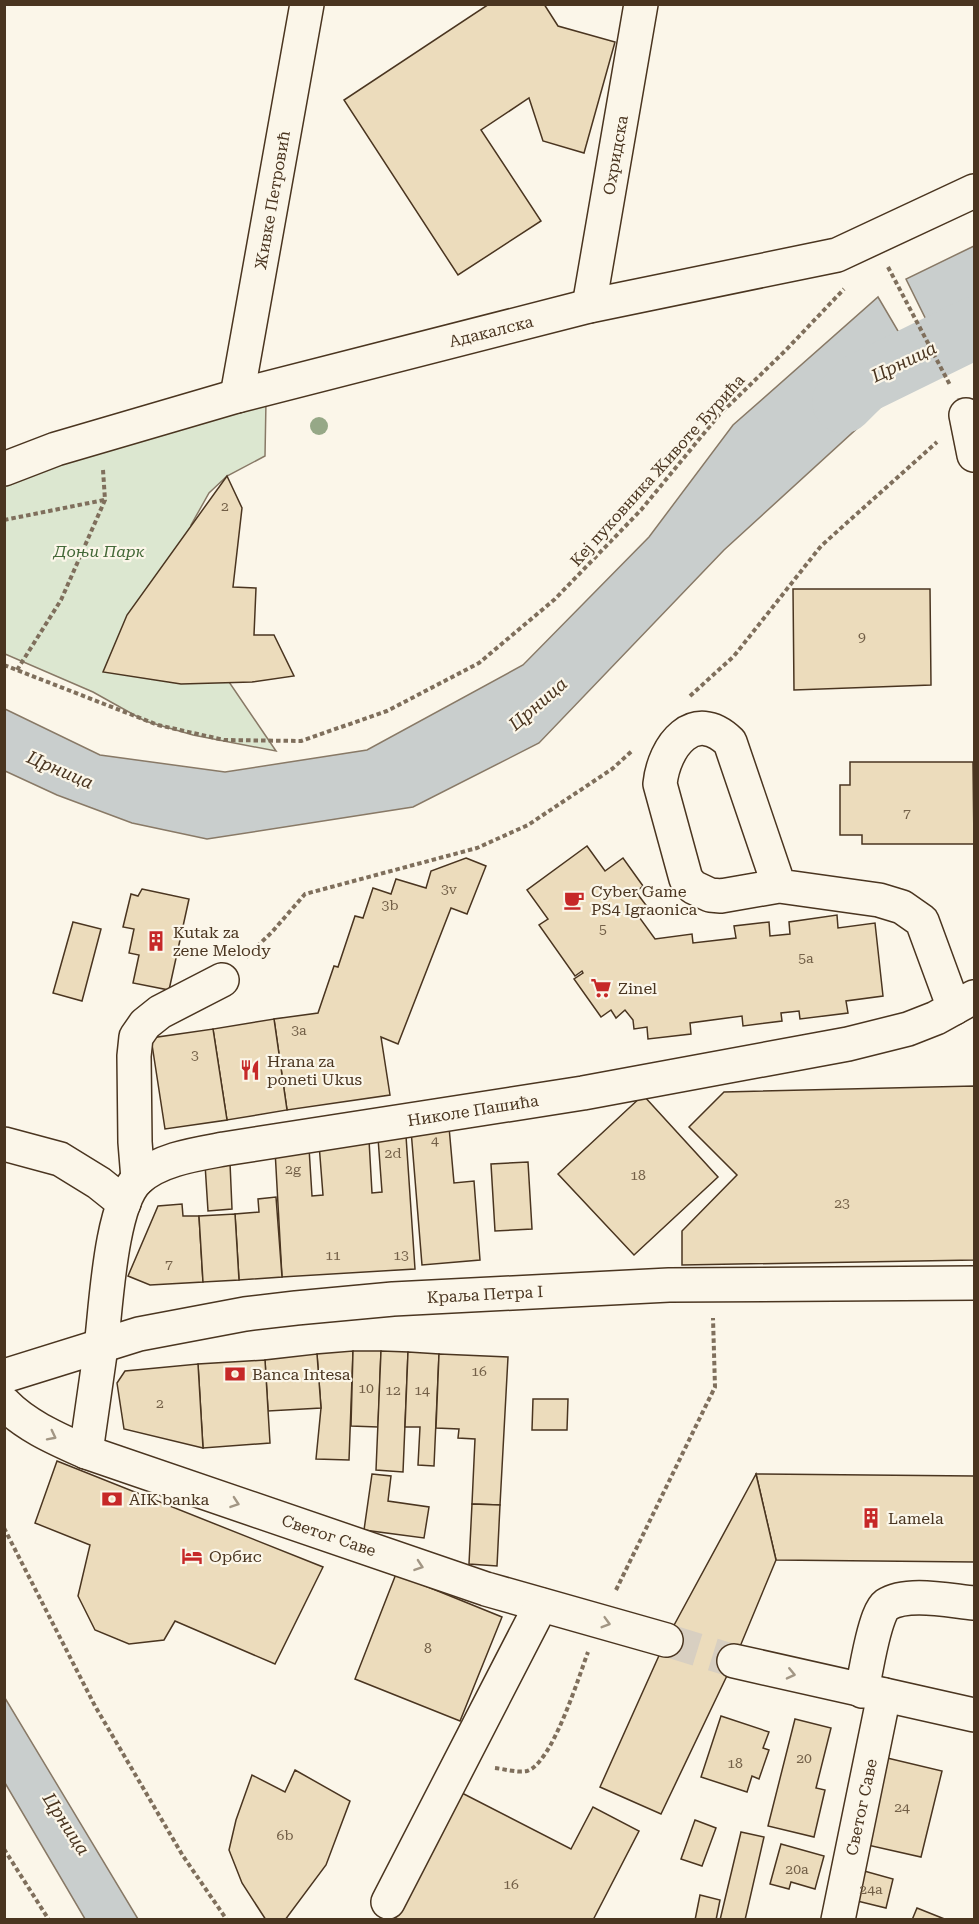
<svg xmlns="http://www.w3.org/2000/svg" width="979" height="1924" viewBox="0 0 979 1924" font-family="'Roboto Serif',serif">
<rect width="100%" height="100%" fill="#fbf6e9"/>
<path fill="#dce7d0" stroke="#887966" stroke-width="1.5" d="M266,401L265,456L227,476L209,493L191,525L204,559L178,607L276,751L193,735L145,721L93,692L5,654L4,479Z"/>
<g fill="#c9cecd" stroke="#887966" stroke-width="1.5">
<path d="M974,246V340L943,354L906,279Z"/>
<path d="M878,297L921,370L724,550L539,743L413,807L207,839L132,823L57,795L5,771V709L100,755L225,772L367,750L523,665L649,537L733,425Z"/>
<path d="M4,1698H5L138,1919H85L5,1783Z"/>
</g>
<g fill="none" stroke-linecap="round" stroke-linejoin="round">
<path stroke="#c9cecd" stroke-width="62" d="M843,402L862,383L974,328"/>
</g>
<g fill="#ecdcbc" stroke="#4a3520" stroke-width="1.5">
<path d="M489,4H544L558,26L615,42L584,153L543,141L529,98L481,130L541,221L458,275L344,100Z"/>
<path d="M227,476L242,508L233,587L256,588L254,635H274L294,676L252,682L181,684L103,672L127,615Z"/>
<path d="M793,589H930L931,685L794,690Z"/>
<path d="M850,762H973L974,844H862V835H840V785H850Z"/>
<path d="M587,846L605,871L623,858L643,886L636,892L649,909L639,917L655,939L692,934L693,943L736,938L734,926L769,922L770,936L790,934L789,922L837,915L838,928L875,923L883,996L846,1001L848,1013L800,1019L799,1011L781,1013L782,1021L743,1026L742,1016L690,1023L691,1034L648,1039L647,1027L634,1029L633,1020L625,1010L616,1018L611,1010L601,1017L574,979L583,973L582,971L575,976L539,925L548,919L527,890Z"/>
<path d="M466,858L486,866L467,914L451,908L398,1044L381,1037L390,1095L287,1110L274,1019L318,1013L334,966L338,967L355,916L363,918L373,888L391,894L396,879L426,888L431,871Z"/>
<path d="M142,889L189,899L169,990L133,983L139,955L129,953L134,929L123,927L131,894L138,896Z"/>
<path d="M73,922L101,929L82,1001L53,993Z"/>
<path d="M274,1019L287,1110L227,1120L213,1029Z"/>
<path d="M213,1029L227,1120L165,1129L151,1038Z"/>
<path d="M974,1086V1260L682,1265V1231L737,1175L689,1127L724,1092Z"/>
<path d="M643,1095L718,1177L634,1255L558,1174Z"/>
<path d="M449,1127L454,1183L474,1181L480,1260L422,1265L411,1130Z"/>
<path d="M406,1136L415,1269L282,1277L275,1150L309,1148L312,1196L323,1195L319,1144L369,1140L372,1193L382,1192L378,1138Z"/>
<path d="M528,1162L532,1229L495,1231L491,1164Z"/>
<path d="M230,1163L232,1209L208,1211L205,1164Z"/>
<path d="M276,1197L282,1277L239,1280L235,1214L259,1212L258,1199Z"/>
<path d="M182,1204L183,1216H199L203,1282L150,1285L128,1276L158,1206Z"/>
<path d="M235,1214L239,1280L203,1282L199,1216Z"/>
<path d="M353,1351L349,1460L316,1459L321,1408L317,1354Z"/>
<path d="M353,1351H381L378,1427L351,1426Z"/>
<path d="M381,1351L408,1352L403,1472L376,1470Z"/>
<path d="M408,1352L439,1354L434,1466L418,1465L420,1427H405Z"/>
<path d="M317,1354L321,1408L268,1411L265,1360Z"/>
<path d="M439,1354L508,1357L500,1505L472,1504L475,1439L458,1438L459,1429L436,1428Z"/>
<path d="M265,1360L270,1443L203,1448L198,1364Z"/>
<path d="M198,1364L203,1448L124,1429L117,1383L125,1371Z"/>
<path d="M533,1399H568L567,1430H532Z"/>
<path d="M57,1461L323,1567L275,1664L175,1621L164,1640L129,1644L95,1630L78,1596L90,1545L35,1523Z"/>
<path d="M372,1474L391,1476L388,1501L429,1507L424,1538L364,1530Z"/>
<path d="M756,1474L974,1476V1562L776,1560Z"/>
<path d="M756,1474L776,1560L734,1661L661,1814L600,1787L666,1640Z"/>
<path d="M472,1504L500,1505L497,1566L469,1564Z"/>
<path d="M396,1574L502,1617L460,1721L355,1679Z"/>
<path d="M721,1716L769,1732L763,1748L769,1750L759,1779L752,1776L747,1792L701,1777Z"/>
<path d="M795,1719L831,1728L816,1788L825,1790L814,1837L768,1826Z"/>
<path d="M883,1757L942,1771L921,1857L863,1844Z"/>
<path d="M295,1770L350,1801L326,1865L285,1920H266L242,1883L229,1850L236,1820L252,1775L285,1792Z"/>
<path d="M460,1792L571,1849L593,1807L639,1831L593,1920L394,1919Z"/>
<path d="M695,1820L716,1828L702,1866L681,1859Z"/>
<path d="M741,1832L764,1837L745,1920H720Z"/>
<path d="M781,1844L824,1856L815,1889L791,1882L789,1889L770,1884Z"/>
<path d="M857,1869L893,1879L886,1908L849,1899Z"/>
<path d="M700,1895L720,1900L716,1920H695Z"/>
<path d="M917,1908L947,1920H912Z"/>
</g>
<g fill="none" stroke-linecap="round" stroke-linejoin="round">
<path stroke="#d8cfc1" stroke-width="33" stroke-dasharray="33 16" stroke-linecap="butt" d="M666,1640L734,1661"/>
<g stroke="#4a3520" stroke-width="36">
<g id="minor">
<path d="M589,306L641,4"/>
<path d="M237,396L307,4"/>
<path d="M966,415L974,455"/>
<path d="M4,469L56,449L237,396L589,306L837,255L974,191"/>
<path d="M779,886L730,742C694,707 664,746 660,784L686,879L693,887L710,895L721,896L779,886L879,900L902,907L922,921L954,1008"/>
<path d="M4,1144L60,1159L99,1183L124,1203"/>
<path d="M138,1179L135,1142L134,1056L136,1037L145,1024L160,1012L222,980"/>
<path d="M4,1403C26,1426 57,1439 86,1452L486,1589L666,1640"/>
<path d="M86,1452C91,1417 96,1382 101,1347C106,1309 110,1205 138,1179C160,1159 197,1154 224,1149L583,1093L848,1044L908,1029L936,1018L974,997"/>
<path d="M734,1661L974,1715"/>
<path d="M862,1691C865,1675 875,1613 886,1605C907,1591 951,1601 974,1603"/>
<path d="M388,1902L541,1605"/>
<path d="M838,1920L884,1695"/>
</g>
</g>
<g stroke="#4a3520" stroke-width="36">
<path id="major" d="M4,1376L139,1334L245,1314L296,1308L393,1299L669,1285L974,1283"/>
</g>
<g stroke="#7f6f5c" stroke-width="4" stroke-dasharray="4.5 3" stroke-linecap="butt">
<path d="M888,267L950,385"/>
<path d="M4,520L104,500"/>
<path d="M4,665L158,725L224,740L301,741L387,711L479,663L555,599L641,510L719,415L785,351L844,289"/>
<path d="M17,670L61,600L105,500L103,470"/>
<path d="M690,696L734,656L821,546L937,442"/>
<path d="M246,957L272,932L305,894L477,848L528,825L612,769L632,751"/>
<path d="M4,1528L95,1706L183,1856L227,1920"/>
<path d="M616,1590L715,1387L713,1318"/>
<path d="M495,1768C504,1769 518,1773 527,1771C552,1764 579,1676 588,1652"/>
<path d="M4,1849L49,1920"/>
</g>
<use href="#minor" stroke="#fbf6e9" stroke-width="33"/>
<use href="#major" stroke="#fbf6e9" stroke-width="33"/>
</g>
<circle fill="#96a887" cx="319" cy="426" r="9"/>
<defs><path id="oneway-chevron" d="M-2-3.5L2.5 0L-2 3.5" fill="none" stroke-width="1.6" stroke-linecap="round" stroke-linejoin="round" transform="scale(1.5)"/></defs>
<g stroke="#a29684">
<use href="#oneway-chevron" transform="translate(52 1436) rotate(27)"/>
<use href="#oneway-chevron" transform="translate(235 1503) rotate(19)"/>
<use href="#oneway-chevron" transform="translate(419 1566) rotate(19)"/>
<use href="#oneway-chevron" transform="translate(606 1623) rotate(16)"/>
<use href="#oneway-chevron" transform="translate(791 1674) rotate(13)"/>
</g>
<defs>
<g id="cafe-bare" transform="scale(1.62)"><path d="M-5.5-4.5H6V0H3Q3 3.5 0 3.5H-2.5Q-5.5 3.5-5.5 0ZM3-3.2v2h1.7v-2ZM-6 4.5H4V6H-6Z" fill="#c62828" stroke="#fbf6e9" stroke-width="2.5" paint-order="stroke"/></g>
<g id="building-bare" transform="scale(1.62)"><path d="M-4-6H4V6H1V3H-1V6H-4ZM-2.5-4.3h1.7v1.8h-1.7ZM.8-4.3h1.7v1.8H.8ZM-2.5-1h1.7V.8h-1.7ZM.8-1h1.7V.8H.8Z" fill="#c62828" stroke="#fbf6e9" stroke-width="2.5" paint-order="stroke"/></g>
<g id="supermarket-bare" transform="scale(1.62)"><path d="M-6-5.5h2.5l.6 2H6L4.5 2H-2.5L-4.4-4H-6ZM-1.5 3.2a1.3 1.3 0 1 0 .1 0ZM3 3.2a1.3 1.3 0 1 0 .1 0Z" fill="#c62828" stroke="#fbf6e9" stroke-width="2.5" paint-order="stroke"/></g>
<g id="restaurant-bare" transform="scale(1.62)"><path d="M-5-6h1v4h1v-4h1v4h1v-4h1v5L-1.5 .5V6h-2V.5L-5-1ZM5-6V6H3V1.5H1.5Q1.5-4 5-6Z" fill="#c62828" stroke="#fbf6e9" stroke-width="2.5" paint-order="stroke"/></g>
<g id="bank-bare" transform="scale(1.62)"><path d="M-6-4H6V4H-6ZM0-2.3a2.3 2.3 0 1 0 0 4.6a2.3 2.3 0 1 0 0-4.6Z" fill="#c62828" stroke="#fbf6e9" stroke-width="2.5" paint-order="stroke"/></g>
<g id="hotel-bare" transform="scale(1.62)"><path d="M-6-4.5h1.5V1H6V5H4.5V3h-9V5H-6ZM-4 0a1.8 1.8 0 1 1 3.6 0ZM.5 0V-2.5h3Q6-2.5 6 0Z" fill="#c62828" stroke="#fbf6e9" stroke-width="2.5" paint-order="stroke"/></g>
</defs>
<g fill-rule="evenodd">
<use href="#cafe-bare" x="574" y="900"/>
<use href="#building-bare" x="156" y="941"/>
<use href="#supermarket-bare" x="601" y="988"/>
<use href="#restaurant-bare" x="250" y="1070"/>
<use href="#bank-bare" x="235" y="1374"/>
<use href="#bank-bare" x="112" y="1499"/>
<use href="#building-bare" x="871" y="1518"/>
<use href="#hotel-bare" x="192" y="1556"/>
</g>
<g text-anchor="middle" stroke-width="4.5" stroke-linejoin="round" paint-order="stroke">
<g font-size="14" fill="#725f47">
<text x="225" y="511">2</text>
<text x="862" y="642">9</text>
<text x="907" y="818">7</text>
<text x="449" y="894">3v</text>
<text x="390" y="910">3b</text>
<text x="603" y="934">5</text>
<text x="806" y="963">5a</text>
<text x="299" y="1035">3a</text>
<text x="195" y="1060">3</text>
<text x="435" y="1145">4</text>
<text x="393" y="1158">2d</text>
<text x="293" y="1174">2g</text>
<text x="638" y="1180">18</text>
<text x="842" y="1208">23</text>
<text x="333" y="1260">11</text>
<text x="401" y="1260">13</text>
<text x="169" y="1269">7</text>
<text x="479" y="1376">16</text>
<text x="366" y="1393">10</text>
<text x="393" y="1395">12</text>
<text x="422" y="1395">14</text>
<text x="160" y="1408">2</text>
<text x="428" y="1653">8</text>
<text x="804" y="1763">20</text>
<text x="735" y="1768">18</text>
<text x="902" y="1812">24</text>
<text x="285" y="1840">6b</text>
<text x="797" y="1874">20a</text>
<text x="511" y="1889">16</text>
<text x="871" y="1894">24a</text>
</g>
<g font-size="16" fill="#4a3520" stroke="#fbf6e9">
<text transform="translate(615 155) rotate(-80)" y="6">Охридска</text>
<text transform="translate(272 200) rotate(-80)" y="6">Живке Петровић</text>
<text transform="translate(491 331) rotate(-14)" y="6">Адакалска</text>
<text transform="translate(657 470) rotate(-48)" y="6">Кеј пуковника Животе Ђурића</text>
<text transform="translate(473 1110) rotate(-9)" y="6">Николе Пашића</text>
<text transform="translate(485 1294) rotate(-3)" y="6">Краља Петра I</text>
<text transform="translate(329 1535) rotate(19)" y="6">Светог Саве</text>
<text transform="translate(861 1807) rotate(-78)" y="6">Светог Саве</text>
</g>
<g font-size="16" font-style="italic" fill="#436837" stroke="#fbf6e9">
<text x="99" y="557">Доњи Парк</text>
</g>
<g font-size="16" fill="#4a3520" stroke="#fbf6e9" text-anchor="start">
<text x="591" y="897">Cyber Game<tspan x="591" dy="18">PS4 Igraonica</tspan></text>
<text x="173" y="938">Kutak za<tspan x="173" dy="18">zene Melody</tspan></text>
<text x="618" y="994">Zinel</text>
<text x="267" y="1067">Hrana za<tspan x="267" dy="18">poneti Ukus</tspan></text>
<text x="252" y="1380">Banca Intesa</text>
<text x="129" y="1505">AIK banka</text>
<text x="888" y="1524">Lamela</text>
<text x="209" y="1562">Орбис</text>
</g>
<g font-size="18" font-style="italic" fill="#4a3520" stroke="#fbf6e9">
<text transform="translate(904 362) rotate(-26)" y="6">Црница</text>
<text transform="translate(538 704) rotate(-41)" y="6">Црница</text>
<text transform="translate(60 770) rotate(23)" y="6">Црница</text>
<text transform="translate(66 1824) rotate(57)" y="6">Црница</text>
</g>
</g>
<rect width="979" height="1924" fill="none" stroke="#4a3520" stroke-width="12"/>
</svg>
